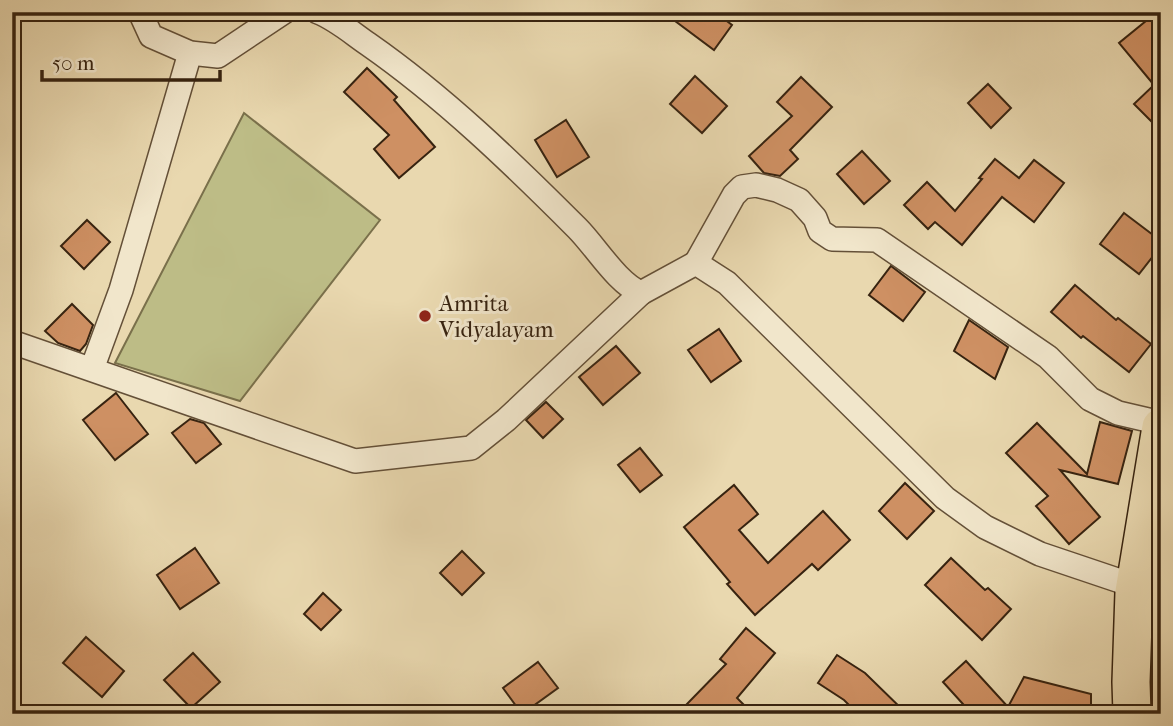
<svg xmlns="http://www.w3.org/2000/svg" width="1173" height="726" viewBox="0 0 1173 726" font-family="'IM FELL French Canon',serif">
<rect width="100%" height="100%" fill="#e9d8af"/>
<filter id="stains"><feTurbulence type="fractalNoise" baseFrequency=".00286" numOctaves="4"/><feColorMatrix values="0 0 0 0 .2 0 0 0 0 .09 0 0 0 0 .02 0 0 0 .5 -.17"/></filter>
<radialGradient id="worn" r=".72"><stop offset=".6" stop-color="#630" stop-opacity="0"/><stop offset="1" stop-color="#630" stop-opacity=".3"/></radialGradient>
<path fill="#bdbc86" stroke="#7a704b" stroke-width="2" d="M244,113L380,220L240,401L115,363Z"/>
<g fill="#ce9063" stroke="#372310" stroke-width="2">
<path d="M663,12H715L732,25L714,50Z"/>
<path d="M1157,12H1161V131L1134,104L1154,85L1119,43Z"/>
<path d="M367,68L397,97L394,100L435,147L399,178L374,149L389,135L344,92Z"/>
<path d="M695,76L727,106L702,133L670,104Z"/>
<path d="M801,77L832,107L790,150L798,159L780,176L764,173L749,156L792,116L777,102Z"/>
<path d="M988,84L1011,108L991,128L968,103Z"/>
<path d="M566,120L589,157L557,177L535,140Z"/>
<path d="M862,151L890,181L864,204L837,174Z"/>
<path d="M995,159L1019,178L1034,160L1064,183L1034,222L1002,197L962,245L935,222L928,229L904,205L927,182L955,211L982,179L979,178Z"/>
<path d="M1124,213L1161,241V246L1139,274L1100,244Z"/>
<path d="M87,220L110,242L84,269L61,246Z"/>
<path d="M891,266L925,292L903,321L869,295Z"/>
<path d="M1075,285L1116,320L1118,318L1151,344L1129,372L1083,336L1081,338L1051,312Z"/>
<path d="M72,304L93,325L86,344L80,351L58,343L45,331Z"/>
<path d="M969,320L1008,347L995,379L954,351Z"/>
<path d="M719,329L741,361L711,382L688,350Z"/>
<path d="M616,346L640,373L603,405L579,377Z"/>
<path d="M116,393L148,434L115,460L83,420Z"/>
<path d="M546,402L563,419L543,438L526,420Z"/>
<path d="M190,419L204,423L221,444L196,463L172,433Z"/>
<path d="M1100,422L1132,431L1118,484L1060,470L1100,517L1069,544L1036,506L1048,496L1006,453L1037,423L1087,474Z"/>
<path d="M640,448L662,475L640,492L618,465Z"/>
<path d="M905,483L934,511L907,539L879,511Z"/>
<path d="M734,485L758,514L739,530L768,563L823,511L850,540L818,570L812,564L755,615L727,584L730,582L684,527Z"/>
<path d="M195,548L219,583L180,609L157,575Z"/>
<path d="M462,551L484,573L462,595L440,573Z"/>
<path d="M951,558L985,590L988,588L1011,609L982,640L925,585Z"/>
<path d="M323,593L341,610L321,630L304,614Z"/>
<path d="M746,628L775,653L737,698L753,714H695L686,705L726,664L720,659Z"/>
<path d="M86,637L124,671L102,697L63,663Z"/>
<path d="M193,653L220,682L191,708L164,680Z"/>
<path d="M837,655L865,673L907,714H858L844,700L818,683Z"/>
<path d="M966,661L1008,707L1024,677L1091,694V714H972L943,682Z"/>
<path d="M538,662L558,688L522,714L503,688Z"/>
</g>
<g fill="none" stroke-linecap="round" stroke-linejoin="round">
<g stroke="#645038" stroke-width="26">
<g id="minor">
<path d="M140,12L151,36L190,53L218,56L284,12"/>
<path d="M318,12C336,19 352,33 368,44C444,97 512,163 577,228C596,247 617,283 641,293L696,263L727,283L945,498L985,527L1040,554L1135,586"/>
<path d="M696,263L734,195L742,187L756,185L777,190L799,200L815,218L820,231L832,239L877,240L1048,357L1090,399L1118,413L1161,423"/>
<path d="M12,342L355,461L471,448L506,420L641,293"/>
<path d="M92,369L121,290L190,53"/>
</g>
</g>
<g stroke="#372310" stroke-width="40">
<path id="primary" d="M1132,714L1131,682L1134,592L1161,427"/>
</g>
<use href="#minor" stroke="#f1e6cb" stroke-width="23"/>
<use href="#primary" stroke="#e9d8af" stroke-width="37"/>
</g>
<circle fill="#8f2418" stroke="#f1e6cb" stroke-width="2.5" cx="425" cy="316" r="7"/>
<g text-anchor="middle" stroke-width="6" stroke-linejoin="round" paint-order="stroke">
<g font-size="23" fill="#372310" stroke="#f1e6cb" text-anchor="start">
<text x="439" y="311">Amrita<tspan x="439" dy="26">Vidyalayam</tspan></text>
</g>
</g>
<rect width="1173" height="726" fill="none" stroke="#e9d8af" stroke-width="42"/>
<rect x="14" y="14" width="1145" height="698" fill="none" stroke="#372310" stroke-width="3.5"/>
<rect x="21" y="21" width="1131" height="684" fill="none" stroke="#372310" stroke-width="2"/>
<path d="M42 70v10h178v-10" fill="none" stroke="#372310" stroke-width="3.5"/>
<text x="52" y="70" font-size="21" fill="#372310" stroke="#f1e6cb" stroke-width="5" paint-order="stroke">50 m</text>
<rect width="100%" height="100%" filter="url(#stains)"/>
<rect width="100%" height="100%" fill="url(#worn)"/>
</svg>
